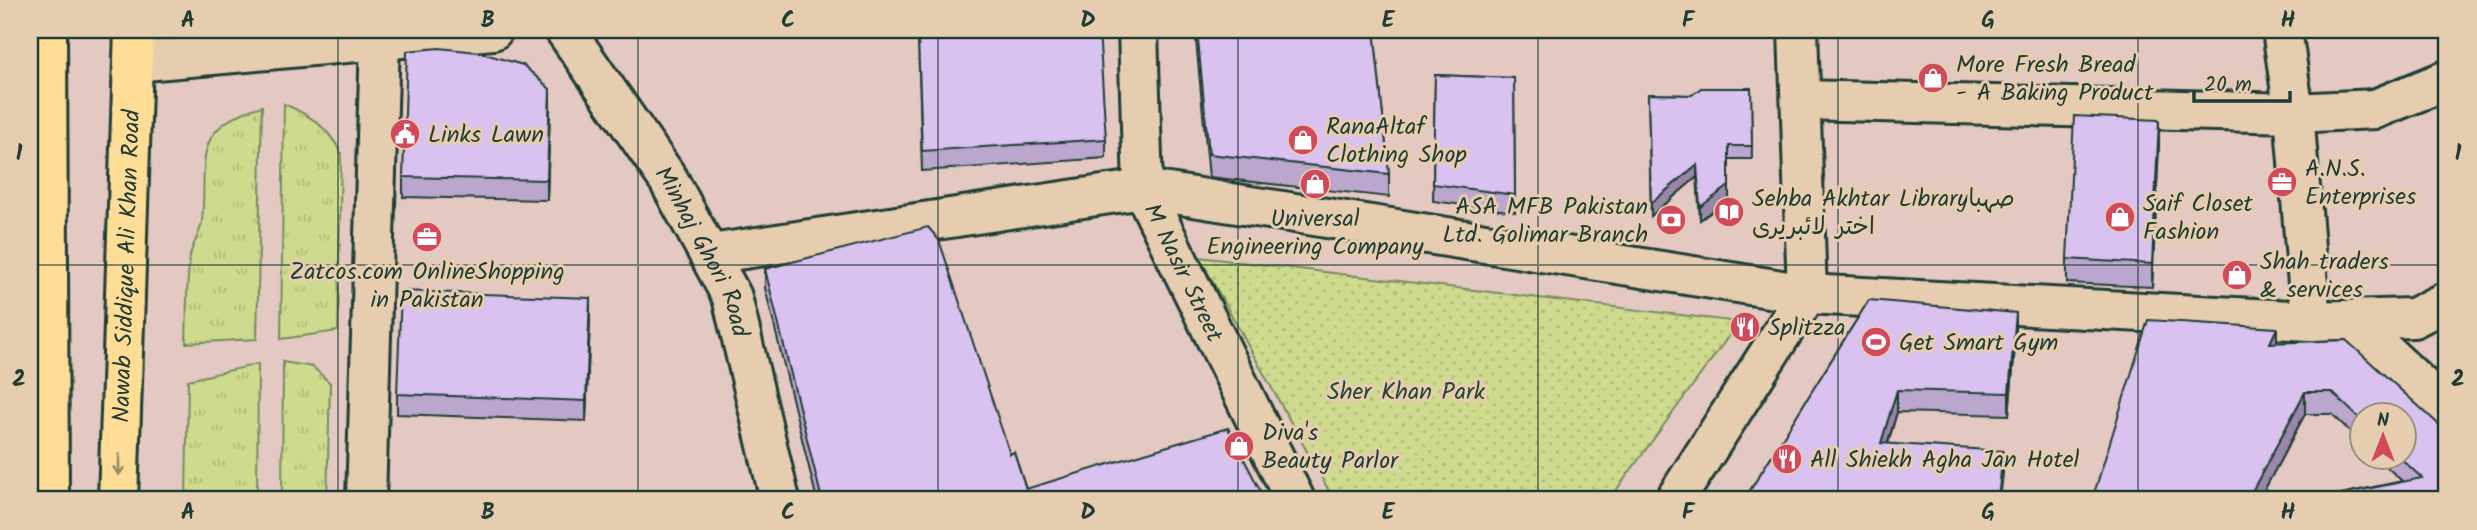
<svg xmlns="http://www.w3.org/2000/svg" width="2477" height="530" viewBox="0 0 2477 530" font-family="Kalam,'Playpen Sans Arabic',sans-serif">
<defs>
<pattern id="grass-tufts" width="24" height="20" patternUnits="userSpaceOnUse" patternTransform="scale(1.75)"><rect width="24" height="20" fill="#ceda8d"/><path d="M3 7l-1-3M5 7V3M7 7l1-3M15 17l-1-3M17 17v-4M19 17l1-3" fill="none" stroke="#b0bc7a"/></pattern>
<pattern id="park-dots" width="8" height="8" patternUnits="userSpaceOnUse" patternTransform="scale(1.75)"><rect width="8" height="8" fill="#ceda8d"/><path d="M2 2h.1M6 6h.1" fill="none" stroke="#b0bc7a" stroke-width="1.8" stroke-linecap="round"/></pattern>
</defs>
<rect width="100%" height="100%" fill="#e3c9c2"/>
<filter id="ink" filterUnits="userSpaceOnUse"><feTurbulence type="fractalNoise" baseFrequency=".0143" numOctaves="2"/><feDisplacementMap in="SourceGraphic" scale="14" xChannelSelector="R" yChannelSelector="G"/><feConvolveMatrix kernelMatrix="1 2 1 2 8 2 1 2 1" color-interpolation-filters="sRGB"/></filter>
<g filter="url(#ink)">
<g fill="url(#grass-tufts)" stroke="#768c60" stroke-width="2">
<path d="M284,104C310,115 328,127 341,153L338,331L281,339Z"/>
<path d="M262,106L257,339L186,343C187,315 186,284 190,256C192,244 201,233 202,221C208,161 188,128 262,106Z"/>
<path d="M283,362L313,367L330,383L327,500H282Z"/>
<path d="M258,364L257,500H186L188,380Z"/>
</g>
<path fill="url(#park-dots)" stroke="#768c60" stroke-width="2" d="M1199,257L1739,322L1609,500H1334Z"/>
<g fill="none" stroke-linecap="round" stroke-linejoin="round">
<g stroke="#1f3d34" stroke-width="44">
<g id="minor">
<path id="s1" d="M565,30L668,179L732,297L780,500"/>
<path id="s2" d="M1138,30L1143,189L1295,500"/>
<path d="M2282,30L2294,113L2311,321"/>
<path d="M133,62L493,30"/>
<path d="M1801,100L2294,113L2375,109L2447,80"/>
<path d="M711,254L1143,189L1807,294L2311,321L2413,318L2447,301"/>
<path d="M2351,320L2447,410"/>
<path d="M366,500L380,40"/>
<path d="M1675,500L1807,294L1798,30"/>
</g>
</g>
<g stroke="#1f3d34" stroke-width="44">
<g id="major">
<path d="M47,30L49,500"/>
<path id="s3" d="M118,500L134,30"/>
</g>
</g>
<use href="#minor" stroke="#e7cdaf" stroke-width="38"/>
<use href="#major" stroke="#ffdd96" stroke-width="38"/>
</g>
<g fill="#bba6ce" stroke="#1f3d34" stroke-width="2" fill-rule="evenodd">
<path d="M1195,30H1374L1389,174V197L1209,177Z"/>
<path d="M918,37L1106,139V158L922,171Z"/>
<path d="M1435,75L1514,78L1515,212L1433,201Z"/>
<path d="M1751,88L1752,159H1729V199L1700,220L1697,177L1651,216L1648,94L1692,95Z"/>
<path d="M550,108L547,200L403,197V177Z"/>
<path d="M2159,144L2152,287L2067,283V259Z"/>
<path d="M765,269L1010,454L1026,489L1265,500H817L765,288Z"/>
<path d="M1869,300L2016,335L2009,415L1897,412L1888,444L2003,473L1744,500Z"/>
<path d="M590,318L586,421L397,414V394Z"/>
<path d="M2346,340L2447,500H2092L2277,343ZM2305,414H2332L2362,443V415L2404,457H2376L2402,481L2317,499L2261,496Z"/>
</g>
<g fill="#9887a8" stroke="#1f3d34" stroke-width="2">
<path d="M550,89V108L547,200V180Z"/>
<path d="M2159,120V144L2152,287V264Z"/>
<path d="M1729,146V199L1700,220V207Z"/>
<path d="M1697,165V177L1651,216V203Z"/>
<path d="M590,298V318L586,421V401Z"/>
<path d="M2016,313V335L2009,415V393Z"/>
<path d="M2277,328V350L2270,343Z"/>
<path d="M1897,390V412L1881,465V443Z"/>
<path d="M2305,392V414L2259,500L2250,495Z"/>
<path d="M2003,451V473L2000,500H1998Z"/>
</g>
<g fill="#d9c1f0" stroke="#1f3d34" stroke-width="2" fill-rule="evenodd">
<path d="M919,30H1099L1106,139L922,151L918,37Z"/>
<path d="M1197,30H1374L1389,174L1209,154Z"/>
<path d="M439,48L478,52L523,65L550,89L547,180L403,177L407,51Z"/>
<path d="M1435,75L1514,78L1515,195L1433,184Z"/>
<path d="M1701,88H1751L1752,146H1729V186L1700,207L1697,165L1651,203L1648,94L1692,95Z"/>
<path d="M2074,116L2159,120L2152,264L2067,259Z"/>
<path d="M928,227L939,240L1010,454L1014,452L1026,489L1228,428L1265,500H822L765,269Z"/>
<path d="M401,291L590,298L586,401L397,394Z"/>
<path d="M1869,300L2016,313L2009,393L1897,390L1881,443L2003,451L1998,500H1744Z"/>
<path d="M2148,320L2277,328L2270,343L2346,340L2447,432V500H2092ZM2305,392H2332L2362,421V415H2404V457H2399L2422,478L2317,499L2250,495Z"/>
</g>
<defs><path id="oneway-shaft" d="M-6 0H5M1.5-3L5.5 0L1.5 3" fill="none" stroke-width="1.6" stroke-linecap="round" stroke-linejoin="round" transform="scale(1.75)"/></defs>
<use stroke="#8f8d65" href="#oneway-shaft" transform="translate(119 465) rotate(92)"/>
</g>
<path fill="none" stroke="#1f3d34" stroke-width="2" stroke-opacity="0.55" d="M338,30V500M638,30V500M938,30V500M1238,30V500M1538,30V500M1838,30V500M2138,30V500M30,265H2447"/>
<defs>
<g id="shop-disc" transform="scale(1.575)"><circle r="9.5" fill="#d1495b" stroke="#e7cdaf"/><path d="M-5-2.5h2.3a2.7 3.5 0 0 1 5.4 0H5L5.5 6h-11ZM-1.5-2.5h3a1.5 2.3 0 0 0-3 0Z" fill="#fff"/></g>
<g id="civic-disc" transform="scale(1.575)"><circle r="9.5" fill="#d1495b" stroke="#e7cdaf"/><path d="M-.6-6.5H3V-4.5H.6V-3L4-1V1h2V6H-6V1h2V-1L-.6-3ZM-1.2 2.5V6h2.4V2.5Z" fill="#fff"/></g>
<g id="office-disc" transform="scale(1.575)"><circle r="9.5" fill="#d1495b" stroke="#e7cdaf"/><path d="M-6-3h4V-5.5h4V-3h4V5H-6ZM-1-4.5V-3h2v-1.5ZM-6 0V1H6V0Z" fill="#fff"/></g>
<g id="library-disc" transform="scale(1.575)"><circle r="9.5" fill="#d1495b" stroke="#e7cdaf"/><path d="M-6-4Q-3-5.5-.7-3.5V5Q-3 3-6 4ZM6-4Q3-5.5 .7-3.5V5Q3 3 6 4Z" fill="#fff"/></g>
<g id="bank-disc" transform="scale(1.575)"><circle r="9.5" fill="#d1495b" stroke="#e7cdaf"/><path d="M-6-4H6V4H-6ZM0-2.3a2.3 2.3 0 1 0 0 4.6a2.3 2.3 0 1 0 0-4.6Z" fill="#fff"/></g>
<g id="restaurant-disc" transform="scale(1.575)"><circle r="9.5" fill="#d1495b" stroke="#e7cdaf"/><path d="M-5-6h1v4h1v-4h1v4h1v-4h1v5L-1.5 .5V6h-2V.5L-5-1ZM5-6V6H3V1.5H1.5Q1.5-4 5-6Z" fill="#fff"/></g>
<g id="stadium-disc" transform="scale(1.575)"><circle r="9.5" fill="#d1495b" stroke="#e7cdaf"/><path d="M0-5a6.5 5 0 1 0 0 10a6.5 5 0 1 0 0-10ZM-3.5-1.8h7v3.6h-7Z" fill="#fff"/></g>
</defs>
<g fill-rule="evenodd">
<use href="#shop-disc" x="1933" y="78"/>
<use href="#civic-disc" x="405" y="134"/>
<use href="#shop-disc" x="1303" y="140"/>
<use href="#office-disc" x="2282" y="182"/>
<use href="#shop-disc" x="1315" y="184"/>
<use href="#library-disc" x="1729" y="212"/>
<use href="#shop-disc" x="2120" y="217"/>
<use href="#bank-disc" x="1671" y="220"/>
<use href="#office-disc" x="427" y="237"/>
<use href="#shop-disc" x="2237" y="275"/>
<use href="#restaurant-disc" x="1745" y="327"/>
<use href="#stadium-disc" x="1876" y="342"/>
<use href="#shop-disc" x="1239" y="446"/>
<use href="#restaurant-disc" x="1787" y="459"/>
</g>
<g text-anchor="middle" stroke-width="6" stroke-linejoin="round" paint-order="stroke">
<g font-size="24" fill="#1f3d34" stroke="#e7cdaf" text-anchor="start">
<text x="1956" y="72">More Fresh Bread<tspan x="1956" dy="28">- A Baking Product</tspan></text>
<text x="1326" y="134">RanaAltaf<tspan x="1326" dy="28">Clothing Shop</tspan></text>
<text x="428" y="142">Links Lawn</text>
<text x="2305" y="176">A.N.S.<tspan x="2305" dy="28">Enterprises</tspan></text>
<text x="1752" y="206">Sehba Akhtar Libraryصہبا<tspan x="1752" dy="28">اختر لائبریری</tspan></text>
<text x="2143" y="211">Saif Closet<tspan x="2143" dy="28">Fashion</tspan></text>
<text x="1648" y="214" text-anchor="end">ASA MFB Pakistan<tspan x="1648" dy="28">Ltd. Golimar Branch</tspan></text>
<text x="1315" y="226" text-anchor="middle">Universal<tspan x="1315" dy="28">Engineering Company</tspan></text>
<text x="2260" y="269">Shah traders<tspan x="2260" dy="28">&amp; services</tspan></text>
<text x="427" y="279" text-anchor="middle">Zatcos.com OnlineShopping<tspan x="427" dy="28">in Pakistan</tspan></text>
<text x="1768" y="335">Splitzza</text>
<text x="1899" y="350">Get Smart Gym</text>
<text x="1262" y="440">Diva's<tspan x="1262" dy="28">Beauty Parlor</tspan></text>
<text x="1810" y="467">All Shiekh Agha Jan Hotel</text>
</g>
<g font-size="24" fill="#1f3d34" stroke="#e7cdaf">
<text dy="8" stroke="none"><textPath href="#s1" startOffset="262">Minhaj Ghori Road</textPath></text>
<text dy="8" stroke="none"><textPath href="#s3" startOffset="234">Nawab Siddique Ali Khan Road</textPath></text>
<text dy="8" stroke="none"><textPath href="#s2" startOffset="252">M Nasir Street</textPath></text>
</g>
<g font-size="24" fill="#284538" stroke="#e7cdaf">
<text x="1406" y="399">Sher Khan Park</text>
</g>
</g>
<rect width="2477" height="530" fill="none" stroke="#e7cdaf" stroke-width="77"/>
<g transform="translate(2383 436)"><circle r="33" fill="#e7cdaf" stroke="#97937e" stroke-width="2"/>
<path d="M0-5L12 26L0 18L-12 26Z" fill="#d1495b"/>
<text y="-10" font-size="19" font-weight="bold" text-anchor="middle" fill="#1f3d34">N</text>
</g>
<path d="M2194 91v10h96v-10" fill="none" stroke="#1f3d34" stroke-width="3.5"/>
<text x="2204" y="91" font-size="21" fill="#1f3d34" stroke="#e7cdaf" stroke-width="5" paint-order="stroke">20 m</text>
<rect x="38" y="38" width="2400" height="453" fill="none" stroke="#1f3d34" stroke-width="2.5"/>
<g font-size="23" text-anchor="middle" font-weight="bold" fill="#1f3d34">
<text x="188" y="27">A</text>
<text x="488" y="27">B</text>
<text x="788" y="27">C</text>
<text x="1088" y="27">D</text>
<text x="1388" y="27">E</text>
<text x="1688" y="27">F</text>
<text x="1988" y="27">G</text>
<text x="2288" y="27">H</text>
<text x="19" y="160">1</text>
<text x="2458" y="160">1</text>
<text x="19" y="386">2</text>
<text x="2458" y="386">2</text>
<text x="188" y="519">A</text>
<text x="488" y="519">B</text>
<text x="788" y="519">C</text>
<text x="1088" y="519">D</text>
<text x="1388" y="519">E</text>
<text x="1688" y="519">F</text>
<text x="1988" y="519">G</text>
<text x="2288" y="519">H</text>
</g>
</svg>
